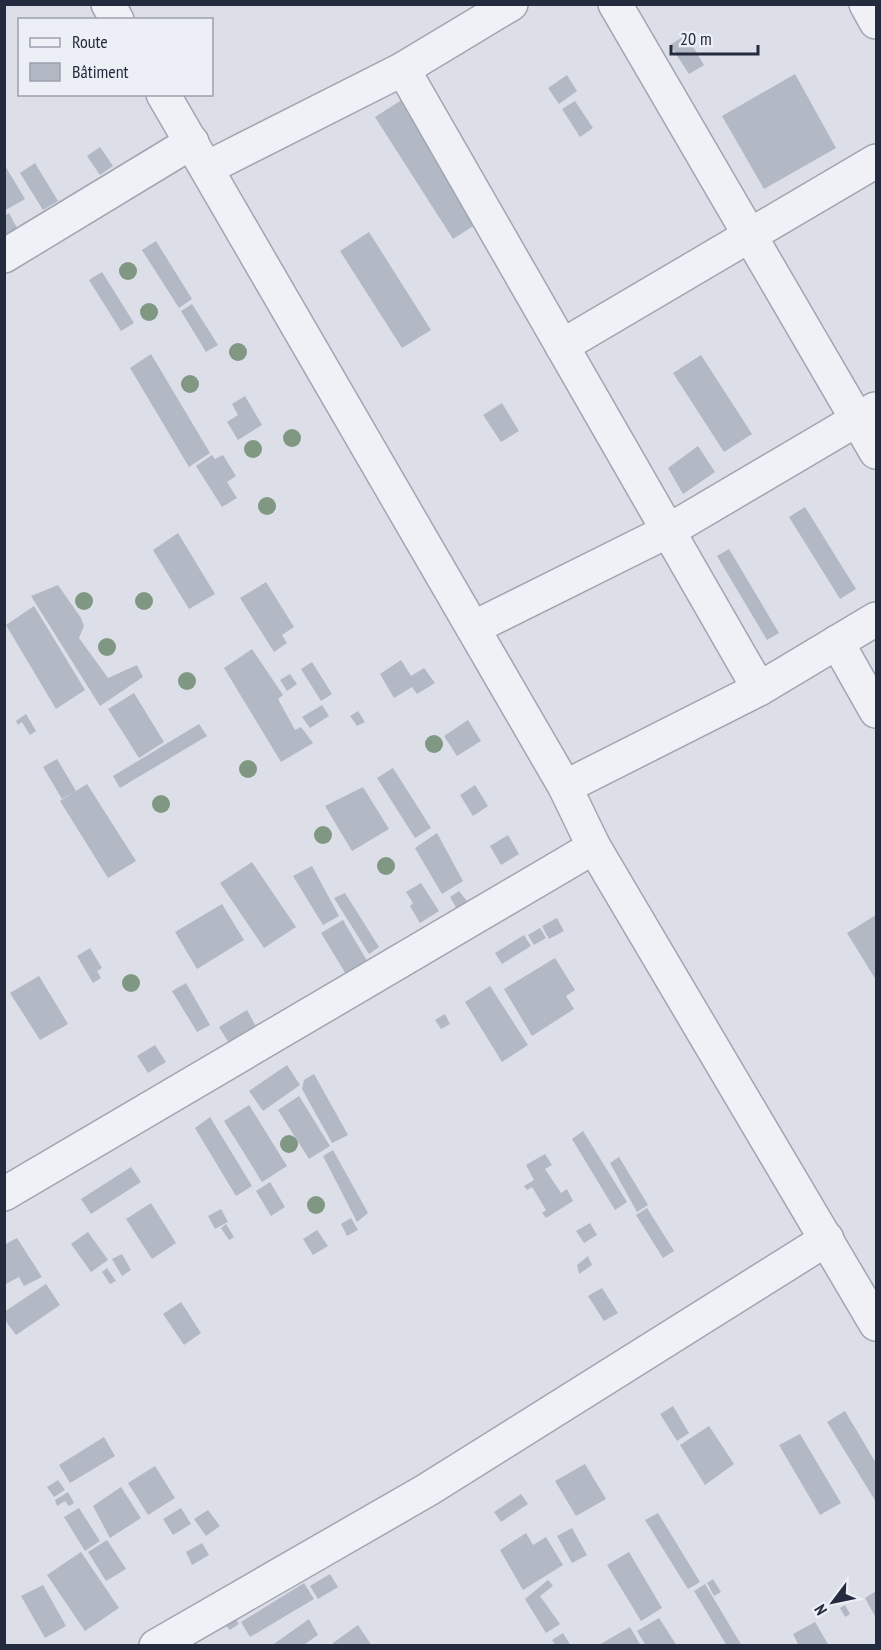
<svg xmlns="http://www.w3.org/2000/svg" width="881" height="1650" viewBox="0 0 881 1650" font-family="'PT Sans Narrow',sans-serif">
<rect width="100%" height="100%" fill="#dcdfe8"/>
<g fill="#b3b8c5">
<path d="M686,35L704,65L689,74L670,45Z"/>
<path d="M795,74L836,148L764,189L722,116Z"/>
<path d="M567,75L577,91L559,104L548,88Z"/>
<path d="M414,92L492,214L453,239L375,117Z"/>
<path d="M575,101L593,128L580,137L562,109Z"/>
<path d="M100,147L113,166L100,175L87,156Z"/>
<path d="M35,163L58,201L43,210L20,173Z"/>
<path d="M4,164L25,199L4,211Z"/>
<path d="M9,213L17,228L4,235V216Z"/>
<path d="M369,232L431,330L402,348L340,251Z"/>
<path d="M156,241L192,299L179,308L142,250Z"/>
<path d="M102,272L134,323L121,331L89,280Z"/>
<path d="M192,304L218,345L206,352L181,311Z"/>
<path d="M151,354L210,453L189,467L130,368Z"/>
<path d="M701,355L752,434L724,452L673,373Z"/>
<path d="M245,396L262,425L238,440L227,422L238,415L232,404Z"/>
<path d="M502,403L519,431L501,442L483,415Z"/>
<path d="M698,446L715,472L683,494L668,468Z"/>
<path d="M212,455L215,459L223,455L236,476L227,482L237,498L222,507L196,466Z"/>
<path d="M805,507L856,589L840,599L789,517Z"/>
<path d="M178,533L215,594L189,609L153,550Z"/>
<path d="M729,549L779,633L767,640L717,556Z"/>
<path d="M266,582L294,627L282,635L287,643L274,652L240,598Z"/>
<path d="M58,585L81,618L84,626L79,638L108,678L137,665L143,677L100,706L31,596Z"/>
<path d="M34,606L85,690L56,709L6,625Z"/>
<path d="M252,649L283,695L278,699L295,730L301,727L313,743L281,762L224,668Z"/>
<path d="M401,660L411,676L424,668L435,683L417,694L412,687L394,698L380,674Z"/>
<path d="M312,662L332,694L321,701L301,669Z"/>
<path d="M290,674L297,684L287,691L280,680Z"/>
<path d="M134,693L164,742L139,758L108,709Z"/>
<path d="M322,705L329,716L310,728L302,717Z"/>
<path d="M358,711L365,722L357,726L350,716Z"/>
<path d="M26,714L36,731L30,735L22,722L18,725L16,721Z"/>
<path d="M468,720L481,741L457,756L444,736Z"/>
<path d="M199,724L207,736L120,788L113,776Z"/>
<path d="M57,759L76,791L62,799L43,767Z"/>
<path d="M393,768L431,828L415,838L377,778Z"/>
<path d="M87,784L136,861L108,878L60,801Z"/>
<path d="M475,785L488,806L473,816L460,795Z"/>
<path d="M363,787L389,829L352,851L325,806Z"/>
<path d="M437,833L463,881L442,894L415,848Z"/>
<path d="M508,835L519,854L501,865L490,846Z"/>
<path d="M252,862L296,927L264,948L220,883Z"/>
<path d="M312,866L339,916L323,925L293,876Z"/>
<path d="M421,883L439,911L420,923L410,906L413,903L406,892Z"/>
<path d="M459,891L467,901L477,895L482,903L461,916L450,897Z"/>
<path d="M345,893L379,947L369,954L334,898Z"/>
<path d="M222,904L244,940L197,969L175,932Z"/>
<path d="M876,915V980L847,933Z"/>
<path d="M557,918L564,931L549,939L542,926Z"/>
<path d="M343,920L373,971L352,984L321,933Z"/>
<path d="M540,928L546,938L534,945L528,935Z"/>
<path d="M524,935L531,946L502,964L495,953Z"/>
<path d="M90,948L102,968L97,971L101,978L93,983L77,956Z"/>
<path d="M555,958L575,990L566,996L574,1009L532,1036L504,989Z"/>
<path d="M39,976L68,1024L40,1040L10,993Z"/>
<path d="M186,983L210,1025L197,1032L172,991Z"/>
<path d="M490,986L528,1045L502,1062L465,1002Z"/>
<path d="M247,1010L258,1030L232,1048L219,1027Z"/>
<path d="M445,1014L450,1024L441,1029L435,1020Z"/>
<path d="M155,1045L166,1062L148,1073L137,1056Z"/>
<path d="M287,1065L300,1085L263,1111L249,1091Z"/>
<path d="M314,1074L348,1135L332,1143L302,1089L304,1080Z"/>
<path d="M299,1096L330,1146L309,1159L278,1110Z"/>
<path d="M249,1105L287,1166L262,1182L224,1121Z"/>
<path d="M210,1117L252,1186L236,1196L195,1128Z"/>
<path d="M583,1131L627,1202L615,1210L572,1139Z"/>
<path d="M333,1150L368,1213L357,1222L323,1156Z"/>
<path d="M545,1154L552,1165L545,1169L561,1193L567,1189L573,1201L546,1218L542,1213L546,1210L532,1187L527,1190L524,1186L534,1180L526,1165Z"/>
<path d="M619,1157L648,1205L637,1212L610,1163Z"/>
<path d="M131,1167L141,1182L91,1214L81,1199Z"/>
<path d="M270,1182L285,1207L271,1216L256,1191Z"/>
<path d="M151,1203L176,1243L152,1259L126,1219Z"/>
<path d="M647,1208L674,1251L663,1258L636,1215Z"/>
<path d="M221,1209L228,1222L215,1229L208,1216Z"/>
<path d="M351,1218L358,1230L347,1236L341,1224Z"/>
<path d="M590,1223L597,1235L584,1243L576,1231Z"/>
<path d="M226,1224L234,1237L229,1240L221,1228Z"/>
<path d="M317,1230L328,1246L313,1255L303,1239Z"/>
<path d="M88,1232L108,1260L91,1272L71,1244Z"/>
<path d="M17,1238L42,1277L24,1286L19,1277L4,1285V1245Z"/>
<path d="M122,1254L131,1270L122,1276L112,1259Z"/>
<path d="M588,1256L592,1265L579,1274L577,1265Z"/>
<path d="M107,1268L116,1281L110,1284L102,1272Z"/>
<path d="M46,1284L60,1305L16,1335L4,1319V1312Z"/>
<path d="M602,1288L618,1313L604,1321L588,1296Z"/>
<path d="M181,1302L201,1333L184,1345L163,1314Z"/>
<path d="M673,1406L689,1433L677,1441L660,1414Z"/>
<path d="M845,1411L876,1463V1502L827,1422Z"/>
<path d="M709,1426L734,1464L705,1485L680,1445Z"/>
<path d="M800,1434L841,1503L820,1515L779,1445Z"/>
<path d="M104,1437L115,1456L70,1483L59,1465Z"/>
<path d="M585,1464L606,1499L576,1516L555,1481Z"/>
<path d="M155,1466L175,1498L148,1515L128,1483Z"/>
<path d="M58,1480L65,1490L54,1497L47,1487Z"/>
<path d="M121,1487L141,1518L110,1538L93,1506Z"/>
<path d="M68,1492L74,1503L69,1506L65,1501L57,1506L55,1500Z"/>
<path d="M521,1494L528,1504L501,1522L494,1512Z"/>
<path d="M79,1508L100,1541L85,1551L64,1517Z"/>
<path d="M181,1508L191,1524L173,1535L163,1519Z"/>
<path d="M208,1510L220,1526L206,1536L194,1519Z"/>
<path d="M658,1513L700,1582L688,1589L645,1520Z"/>
<path d="M572,1528L587,1555L572,1563L557,1536Z"/>
<path d="M526,1533L533,1545L546,1537L563,1565L523,1590L500,1550Z"/>
<path d="M107,1540L126,1569L106,1581L88,1552Z"/>
<path d="M202,1543L209,1555L192,1565L186,1552Z"/>
<path d="M81,1552L119,1608L85,1631L47,1575Z"/>
<path d="M629,1552L662,1608L641,1621L607,1565Z"/>
<path d="M330,1574L338,1587L318,1599L310,1586Z"/>
<path d="M713,1579L721,1592L714,1596L707,1583Z"/>
<path d="M548,1580L553,1586L540,1596L560,1624L546,1633L525,1599Z"/>
<path d="M304,1583L314,1599L250,1637L241,1622Z"/>
<path d="M705,1584L742,1646H727L694,1591Z"/>
<path d="M43,1585L66,1626L45,1638L21,1596Z"/>
<path d="M876,1591V1618L865,1598Z"/>
<path d="M845,1605L850,1614L845,1617L840,1608Z"/>
<path d="M235,1618L239,1624L230,1630L225,1625Z"/>
<path d="M659,1618L677,1646H646L637,1631Z"/>
<path d="M309,1619L318,1635L302,1646H271Z"/>
<path d="M815,1622L829,1646H799L793,1634Z"/>
<path d="M358,1625L372,1646H334L333,1643Z"/>
<path d="M630,1627L641,1646H597Z"/>
<path d="M563,1633L571,1646H556L552,1640Z"/>
</g>
<g fill="none" stroke-linecap="round" stroke-linejoin="round">
<g stroke="#a1a5b2" stroke-width="36">
<g id="minor">
<path d="M108,4L117,20"/>
<path d="M615,4L876,452"/>
<path d="M866,4L876,22"/>
<path d="M403,69L759,689"/>
<path d="M163,94L565,787L594,847L876,1324"/>
<path d="M207,168L403,69L511,4"/>
<path d="M4,256L192,142"/>
<path d="M562,346L876,161"/>
<path d="M473,628L668,531L875,409"/>
<path d="M837,642L876,711"/>
<path d="M565,787L759,689L876,619"/>
<path d="M4,1194L594,847"/>
<path d="M156,1646L427,1490L827,1239"/>
</g>
</g>
<use href="#minor" stroke="#eff1f6" stroke-width="33"/>
</g>
<g fill="#809783">
<circle cx="128" cy="271" r="9"/>
<circle cx="149" cy="312" r="9"/>
<circle cx="238" cy="352" r="9"/>
<circle cx="190" cy="384" r="9"/>
<circle cx="292" cy="438" r="9"/>
<circle cx="253" cy="449" r="9"/>
<circle cx="267" cy="506" r="9"/>
<circle cx="84" cy="601" r="9"/>
<circle cx="144" cy="601" r="9"/>
<circle cx="107" cy="647" r="9"/>
<circle cx="187" cy="681" r="9"/>
<circle cx="434" cy="744" r="9"/>
<circle cx="248" cy="769" r="9"/>
<circle cx="161" cy="804" r="9"/>
<circle cx="323" cy="835" r="9"/>
<circle cx="386" cy="866" r="9"/>
<circle cx="131" cy="983" r="9"/>
<circle cx="289" cy="1144" r="9"/>
<circle cx="316" cy="1205" r="9"/>
</g>
<rect width="881" height="1650" fill="none" stroke="#252b3f" stroke-width="12"/>
<rect x="18" y="18" width="195" height="78" fill="#eceff5" stroke="#9ca1ac" stroke-width="1.5"/>
<rect x="30" y="38" width="30" height="9" fill="#eff1f6" stroke="#9ca1ac" stroke-width="1.5"/>
<text x="72" y="48" font-size="18" fill="#252b3f">Route</text>
<rect x="30" y="63" width="30" height="18" fill="#b3b8c5" stroke="#9ca1ac" stroke-width="1.5"/>
<text x="72" y="78" font-size="18" fill="#252b3f">Bâtiment</text>
<g transform="translate(833 1602) rotate(238)" stroke="#eceff5" stroke-width="4.5" paint-order="stroke">
<path d="M0-4.5L10 22L0 15L-10 22Z" fill="#252b3f"/>
<text y="-9" font-size="16" font-weight="bold" text-anchor="middle" fill="#252b3f">N</text>
</g>
<path d="M671 45v9h87v-9" fill="none" stroke="#252b3f" stroke-width="3"/>
<text x="680" y="45" font-size="18" fill="#252b3f" stroke="#eceff5" stroke-width="4.5" paint-order="stroke">20 m</text>
</svg>
